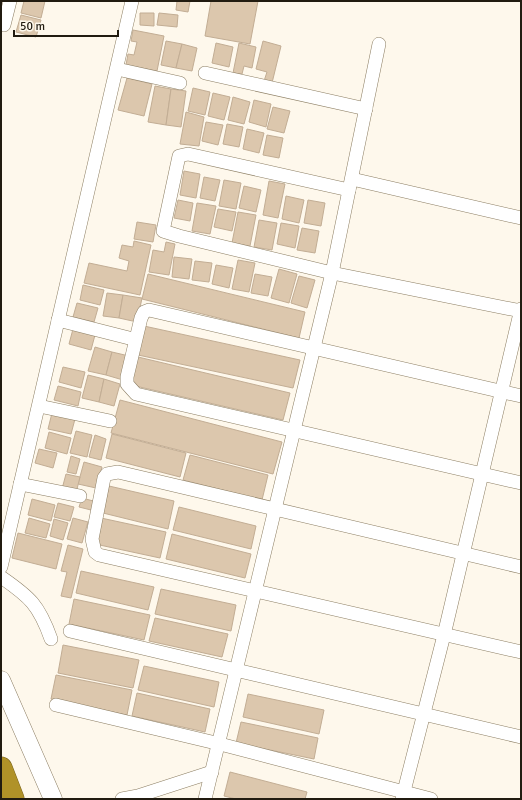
<svg xmlns="http://www.w3.org/2000/svg" width="522" height="800" viewBox="0 0 522 800" font-family="Signika,sans-serif">
<rect width="100%" height="100%" fill="#fef8ec"/>
<g fill="#dcc7ad" stroke="#c2ad94">
<path d="M24,1H45L41,18L21,13Z"/>
<path d="M177,1H190L188,12L176,10Z"/>
<path d="M211,1H258L250,44L205,36Z"/>
<path d="M140,13H154V26L140,25Z"/>
<path d="M159,13L178,15L177,27L157,25Z"/>
<path d="M21,15L41,20L36,37L16,32Z"/>
<path d="M133,30L164,36L157,71L126,65L128,54L134,55L137,42L131,41Z"/>
<path d="M166,41L182,44L176,68L161,65Z"/>
<path d="M263,41L281,46L272,83L264,81L267,72L256,69Z"/>
<path d="M216,43L233,47L229,67L212,63Z"/>
<path d="M239,43L256,47L252,68L244,66L242,74L233,73Z"/>
<path d="M182,44L197,48L192,71L176,68Z"/>
<path d="M127,78L152,84L144,116L118,110Z"/>
<path d="M155,86L171,89L166,125L148,122Z"/>
<path d="M193,88L210,92L205,115L188,111Z"/>
<path d="M171,89L186,91L181,127L166,125Z"/>
<path d="M213,93L230,97L224,120L208,116Z"/>
<path d="M233,97L250,102L244,124L228,120Z"/>
<path d="M254,100L271,104L266,127L249,122Z"/>
<path d="M273,107L290,111L284,133L267,129Z"/>
<path d="M186,112L204,117L199,146L180,144Z"/>
<path d="M206,122L223,125L218,145L202,141Z"/>
<path d="M227,124L243,127L239,147L223,144Z"/>
<path d="M247,129L264,133L259,153L243,149Z"/>
<path d="M267,135L283,138L279,158L263,155Z"/>
<path d="M184,171L200,174L196,198L180,195Z"/>
<path d="M204,177L220,180L215,201L200,198Z"/>
<path d="M224,180L241,183L236,209L219,206Z"/>
<path d="M269,181L285,184L278,218L263,215Z"/>
<path d="M244,186L261,190L256,212L239,208Z"/>
<path d="M286,196L304,200L299,223L282,219Z"/>
<path d="M178,200L193,203L190,221L174,218Z"/>
<path d="M308,200L325,203L321,226L304,223Z"/>
<path d="M197,203L216,206L210,234L192,231Z"/>
<path d="M218,209L236,212L232,231L214,227Z"/>
<path d="M238,212L256,215L250,246L232,243Z"/>
<path d="M259,220L277,223L272,250L254,247Z"/>
<path d="M137,222L156,225L153,242L134,239Z"/>
<path d="M281,223L299,226L295,248L277,244Z"/>
<path d="M302,228L319,231L315,253L297,250Z"/>
<path d="M134,241L151,245L140,295L84,283L89,263L127,271L129,261L119,258L122,245L133,247Z"/>
<path d="M166,242L175,244L169,275L149,272L153,250L164,252Z"/>
<path d="M174,257L192,259L189,279L172,277Z"/>
<path d="M238,260L255,263L249,292L232,289Z"/>
<path d="M195,261L212,263L209,282L192,280Z"/>
<path d="M216,265L233,268L229,288L212,284Z"/>
<path d="M279,269L297,274L289,303L271,298Z"/>
<path d="M148,274L305,312L299,338L142,299Z"/>
<path d="M255,274L272,277L268,296L251,293Z"/>
<path d="M299,276L315,280L307,308L291,303Z"/>
<path d="M83,285L104,290L100,305L80,300Z"/>
<path d="M107,293L123,295L119,318L103,316Z"/>
<path d="M123,295L142,298L137,322L119,318Z"/>
<path d="M77,303L98,308L94,322L73,317Z"/>
<path d="M144,326L300,360L293,388L138,355Z"/>
<path d="M73,329L95,335L91,350L69,344Z"/>
<path d="M95,347L112,352L106,375L88,371Z"/>
<path d="M112,352L129,356L123,380L106,375Z"/>
<path d="M138,357L290,393L283,420L131,385Z"/>
<path d="M63,367L85,372L81,388L59,382Z"/>
<path d="M88,375L104,379L99,402L82,398Z"/>
<path d="M104,379L120,384L114,406L99,402Z"/>
<path d="M58,386L81,392L78,406L54,400Z"/>
<path d="M120,400L282,442L273,474L111,433Z"/>
<path d="M52,413L75,419L71,434L48,429Z"/>
<path d="M76,431L92,435L87,457L70,453Z"/>
<path d="M49,432L71,438L67,454L45,448Z"/>
<path d="M112,434L186,453L180,477L106,458Z"/>
<path d="M95,435L106,439L101,460L89,457Z"/>
<path d="M39,449L57,453L53,468L35,463Z"/>
<path d="M190,455L268,475L262,500L183,480Z"/>
<path d="M71,456L80,459L76,474L67,472Z"/>
<path d="M84,462L102,467L96,488L78,484Z"/>
<path d="M66,474L80,477L76,493L62,489Z"/>
<path d="M109,486L174,501L168,529L103,513Z"/>
<path d="M82,498L97,502L95,511L79,507Z"/>
<path d="M32,499L55,505L51,521L28,515Z"/>
<path d="M58,503L74,507L70,521L54,517Z"/>
<path d="M179,507L256,526L251,549L173,530Z"/>
<path d="M29,518L50,524L46,538L25,533Z"/>
<path d="M73,518L88,522L82,543L67,539Z"/>
<path d="M101,518L166,532L160,558L95,544Z"/>
<path d="M54,519L68,523L63,540L50,536Z"/>
<path d="M18,533L62,544L56,569L12,558Z"/>
<path d="M172,534L251,554L245,578L166,559Z"/>
<path d="M68,545L83,549L71,598L61,596L67,572L61,571Z"/>
<path d="M81,571L154,587L148,610L76,593Z"/>
<path d="M161,589L236,605L231,631L155,614Z"/>
<path d="M74,599L150,615L144,640L69,624Z"/>
<path d="M155,618L228,634L222,657L149,641Z"/>
<path d="M63,645L139,660L133,688L58,673Z"/>
<path d="M144,666L219,682L214,707L138,690Z"/>
<path d="M56,675L132,690L127,715L51,699Z"/>
<path d="M137,693L210,709L205,732L132,716Z"/>
<path d="M248,694L324,710L319,734L243,717Z"/>
<path d="M241,722L318,738L314,759L236,743Z"/>
<path d="M230,772L307,792L305,799H236L224,796Z"/>
</g>
<g fill="none" stroke-linecap="round" stroke-linejoin="round">
<g stroke="#8c7e63" stroke-width="14">
<g id="street">
<path d="M4,25L10,1"/>
<path d="M117,69L180,83"/>
<path d="M205,73L366,109"/>
<path d="M352,179L521,218"/>
<path d="M349,190L188,154L179,156L163,231L179,236L332,273L521,311"/>
<path d="M58,320L129,338"/>
<path d="M521,396L149,310L144,312L141,318L127,377V384L136,394L521,483"/>
<path d="M39,406L110,421"/>
<path d="M20,484L80,496"/>
<path d="M1,567L132,1"/>
<path d="M521,567L118,472L107,474L104,478L92,539L95,552L99,555L521,652"/>
<path d="M1,577C30,597 39,605 51,639"/>
<path d="M70,631L521,737"/>
<path d="M56,705L220,744L431,799"/>
<path d="M122,799L138,796L212,772"/>
<path d="M205,799L332,273L379,44"/>
<path d="M402,799L444,635L521,309"/>
</g>
</g>
<g stroke="#8c7e63" stroke-width="19">
<path id="secondary" d="M1,680L53,799"/>
</g>
<g stroke="#7e6820" stroke-width="23">
<path id="highway" d="M1,768L13,799"/>
</g>
<use href="#street" stroke="#fff" stroke-width="13"/>
<use href="#secondary" stroke="#fff" stroke-width="18"/>
<use href="#highway" stroke="#b09228" stroke-width="22"/>
</g>
<rect width="522" height="800" fill="none" stroke="#211b10" stroke-width="4"/>
<path d="M14 30v6h104v-6" fill="none" stroke="#211b10" stroke-width="2"/>
<text x="20" y="30" font-size="12" fill="#211b10" stroke="#fef8ec" stroke-width="3" paint-order="stroke">50 m</text>
</svg>
